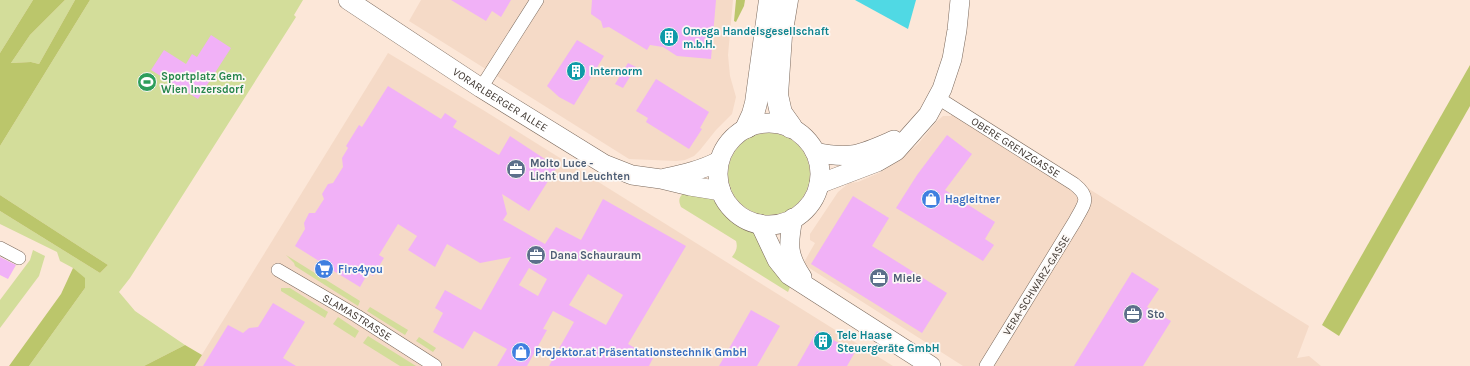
<svg xmlns="http://www.w3.org/2000/svg" width="1470" height="366" viewBox="0 0 1470 366" font-family="Karla,sans-serif">
<rect width="100%" height="100%" fill="#fce7d8"/>
<g fill="#f5dac7">
<path d="M421,0H733L728,55L730,76L736,97L732,114L716,130L700,150L694,156L685,160L676,161L629,159L409,21Z"/>
<path d="M388,53L483,110L893,366H195Z"/>
<path d="M956,106L1309,326L1297,358L1309,356L1321,366H963L803,264L815,243L810,240V234L838,192L849,183L858,182L881,172L900,159L918,144L937,121L943,116H951Z"/>
</g>
<g fill="#d3dd9a">
<path d="M0,0H33L0,53Z"/>
<path d="M65,0H75L39,64L31,62L11,63L30,35Z"/>
<path d="M90,0H303L294,15L296,17L130,278L119,292L135,311L185,345L144,366H29L85,288L73,268L60,261L57,252L0,224V211L100,273L108,265L0,195V146Z"/>
<circle cx="769" cy="174" r="41"/>
<path d="M684,193L713,199L725,216L745,230L753,231L761,238L788,283L790,287L788,292L732,257C736,251 738,248 736,241L681,207C678,200 679,197 684,193Z"/>
<path d="M33,250L45,256L39,276L0,328V300L30,260Z"/>
<path d="M286,255L360,301L358,306L295,266L294,263Z"/>
<path d="M281,288H290L328,312L325,318L281,291Z"/>
<path d="M370,307L408,330L405,335L367,311Z"/>
<path d="M338,317L359,331L355,338L333,324Z"/>
<path d="M368,336L416,366H400L363,343Z"/>
<path d="M419,337L436,348L433,352L416,341Z"/>
</g>
<g fill="#bbc66b">
<path d="M33,0H65L30,35L11,63L31,62L39,64L75,0H90L0,146V53Z"/>
<path d="M736,0H745L744,6L736,22L734,21Z"/>
<path d="M1470,65V106L1339,336L1322,325Z"/>
<path d="M0,195L108,265L100,273L0,211Z"/>
<path d="M73,268L85,278V288L29,366H9L61,294Z"/>
<path d="M185,345L202,355L195,366H144Z"/>
</g>
<path fill="#50d9e4" d="M855,0H916L908,29Z"/>
<g fill="#f1b1f7" fill-rule="evenodd">
<path d="M451,0H511L501,17L492,11L486,21Z"/>
<path d="M592,0H716L711,59L677,56L663,47L650,45L647,50L609,27L603,28L601,21L591,14Z"/>
<path d="M211,35L231,48L198,99L151,70L164,50L186,64L192,54L197,57Z"/>
<path d="M577,40L604,56L574,105L559,97L547,86Z"/>
<path d="M628,63L636,67L623,88L615,84Z"/>
<path d="M656,79L709,112L700,128L702,129L689,149L646,122L648,118L636,111Z"/>
<path d="M388,86L441,119L445,113L457,121L453,127L499,155L510,136L557,167L529,211L502,194L507,214L503,220L545,244L556,227L581,240L603,199L686,246L628,344L653,358L649,366H549L574,322L553,311L543,329L547,330L527,366H497L507,349L474,331L463,349L433,332L443,313L435,308L445,290L481,310L511,257L480,263L447,244L435,267L408,250L417,236L398,224L379,255L384,258L373,276L368,273L360,287L332,270L328,277L314,268L319,261L295,246L305,229L304,223L309,213H315L324,199L322,194L328,184L333,183L343,167L342,158L348,148L346,146L359,125L362,127ZM529,268L547,279L538,296L519,285ZM588,274L623,295L606,325L569,305Z"/>
<path d="M947,135L972,154L945,190L995,222L985,239L994,245L983,261L896,208L917,175Z"/>
<path d="M853,196L889,218L872,246L947,293L922,333L811,264Z"/>
<path d="M0,257L16,265L8,279L0,275Z"/>
<path d="M1132,272L1159,289L1147,307L1171,321L1143,366H1074Z"/>
<path d="M273,303L305,322L283,358L296,366H203L228,325L243,333L249,328L258,327Z"/>
<path d="M751,310L780,326L757,366H719Z"/>
<path d="M817,331L855,352L847,366H797Z"/>
</g>
<g fill="none" stroke-linecap="round" stroke-linejoin="round">
<g stroke="#7b695c" stroke-width="14">
<g id="minor">
<path d="M481,88L537,0"/>
<path id="s1" d="M938,98L1074,184C1092,198 1084,204 1075,221L986,366"/>
<path d="M0,248L19,258"/>
<path id="s2" d="M278,270L357,316L435,366"/>
</g>
</g>
<g stroke="#7b695c" stroke-width="20">
<g id="secondary">
<path id="s3" d="M348,0L481,88L604,164L632,175L661,179L690,186L721,191"/>
<circle cx="769" cy="174" r="51"/>
<path d="M815,152C851,160 862,154 894,140"/>
<path d="M665,178C684,174 702,170 719,161"/>
<path d="M819,184L877,162L896,151L928,115L942,89L952,59L957,30L960,0"/>
<path d="M793,218C788,244 787,255 802,277"/>
<path d="M760,224L777,260L789,275L931,366"/>
</g>
</g>
<g stroke="#7b695c" stroke-width="23">
<g id="motorway">
<path d="M787,0L781,36L777,95L781,113L791,127"/>
<path d="M747,127L753,114L756,103L770,0"/>
</g>
</g>
<use href="#minor" stroke="#fff" stroke-width="13"/>
<use href="#secondary" stroke="#fff" stroke-width="19"/>
<use href="#motorway" stroke="#fff" stroke-width="22"/>
</g>
<defs>
<g id="building-disc" transform="scale(1)"><circle r="9.5" fill="#0f9aa8" stroke="#fcf8f5"/><path d="M-4-6H4V6H1V3H-1V6H-4ZM-2.5-4.3h1.7v1.8h-1.7ZM.8-4.3h1.7v1.8H.8ZM-2.5-1h1.7V.8h-1.7ZM.8-1h1.7V.8H.8Z" fill="#fff"/></g>
<g id="stadium-disc" transform="scale(1)"><circle r="9.5" fill="#2e9e5b" stroke="#fcf8f5"/><path d="M0-5a6.5 5 0 1 0 0 10a6.5 5 0 1 0 0-10ZM-3.5-1.8h7v3.6h-7Z" fill="#fff"/></g>
<g id="office-disc" transform="scale(1)"><circle r="9.5" fill="#5c6f8a" stroke="#fcf8f5"/><path d="M-6-3h4V-5.5h4V-3h4V5H-6ZM-1-4.5V-3h2v-1.5ZM-6 0V1H6V0Z" fill="#fff"/></g>
<g id="shop-disc" transform="scale(1)"><circle r="9.5" fill="#3f7fe0" stroke="#fcf8f5"/><path d="M-5-2.5h2.3a2.7 3.5 0 0 1 5.4 0H5L5.5 6h-11ZM-1.5-2.5h3a1.5 2.3 0 0 0-3 0Z" fill="#fff"/></g>
<g id="supermarket-disc" transform="scale(1)"><circle r="9.5" fill="#3f7fe0" stroke="#fcf8f5"/><path d="M-6-5.5h2.5l.6 2H6L4.5 2H-2.5L-4.4-4H-6ZM-1.5 3.2a1.3 1.3 0 1 0 .1 0ZM3 3.2a1.3 1.3 0 1 0 .1 0Z" fill="#fff"/></g>
</defs>
<g fill-rule="evenodd">
<use href="#building-disc" x="669" y="37"/>
<use href="#building-disc" x="576" y="71"/>
<use href="#stadium-disc" x="147" y="82"/>
<use href="#office-disc" x="516" y="169"/>
<use href="#shop-disc" x="931" y="199"/>
<use href="#office-disc" x="536" y="255"/>
<use href="#supermarket-disc" x="324" y="269"/>
<use href="#office-disc" x="879" y="278"/>
<use href="#office-disc" x="1133" y="314"/>
<use href="#building-disc" x="823" y="341"/>
<use href="#shop-disc" x="521" y="352"/>
</g>
<g text-anchor="middle" stroke-width="3.5" stroke-linejoin="round" paint-order="stroke">
<g font-size="11" font-weight="bold" fill="#0d838f" stroke="#fcf8f5" text-anchor="start">
<text x="683" y="35">Omega Handelsgesellschaft<tspan x="683" dy="13">m.b.H.</tspan></text>
<text x="590" y="75">Internorm</text>
<text x="837" y="339">Tele Haase<tspan x="837" dy="13">Steuergeräte GmbH</tspan></text>
</g>
<g font-size="11" font-weight="bold" fill="#27864d" stroke="#fcf8f5" text-anchor="start">
<text x="161" y="80">Sportplatz Gem.<tspan x="161" dy="13">Wien Inzersdorf</tspan></text>
</g>
<g font-size="11" fill="#403832" stroke="#fcf8f5">
<text dy="4" stroke="none"><textPath href="#s3" startOffset="182">VORARLBERGER ALLEE</textPath></text>
<text dy="4" stroke="none"><textPath href="#s1" startOffset="92">OBERE GRENZGASSE</textPath></text>
<text transform="translate(1036 285) rotate(-58)" y="4">VERA-SCHWARZ-GASSE</text>
<text dy="4" stroke="none"><textPath href="#s2" startOffset="92">SLAMASTRASSE</textPath></text>
</g>
<g font-size="11" font-weight="bold" fill="#4e5e75" stroke="#fcf8f5" text-anchor="start">
<text x="530" y="167">Molto Luce -<tspan x="530" dy="13">Licht und Leuchten</tspan></text>
<text x="550" y="259">Dana Schauraum</text>
<text x="893" y="282">Miele</text>
<text x="1147" y="318">Sto</text>
</g>
<g font-size="11" font-weight="bold" fill="#366cbe" stroke="#fcf8f5" text-anchor="start">
<text x="945" y="203">Hagleitner</text>
<text x="338" y="273">Fire4you</text>
<text x="535" y="356">Projektor.at Präsentationstechnik GmbH</text>
</g>
</g>
</svg>
